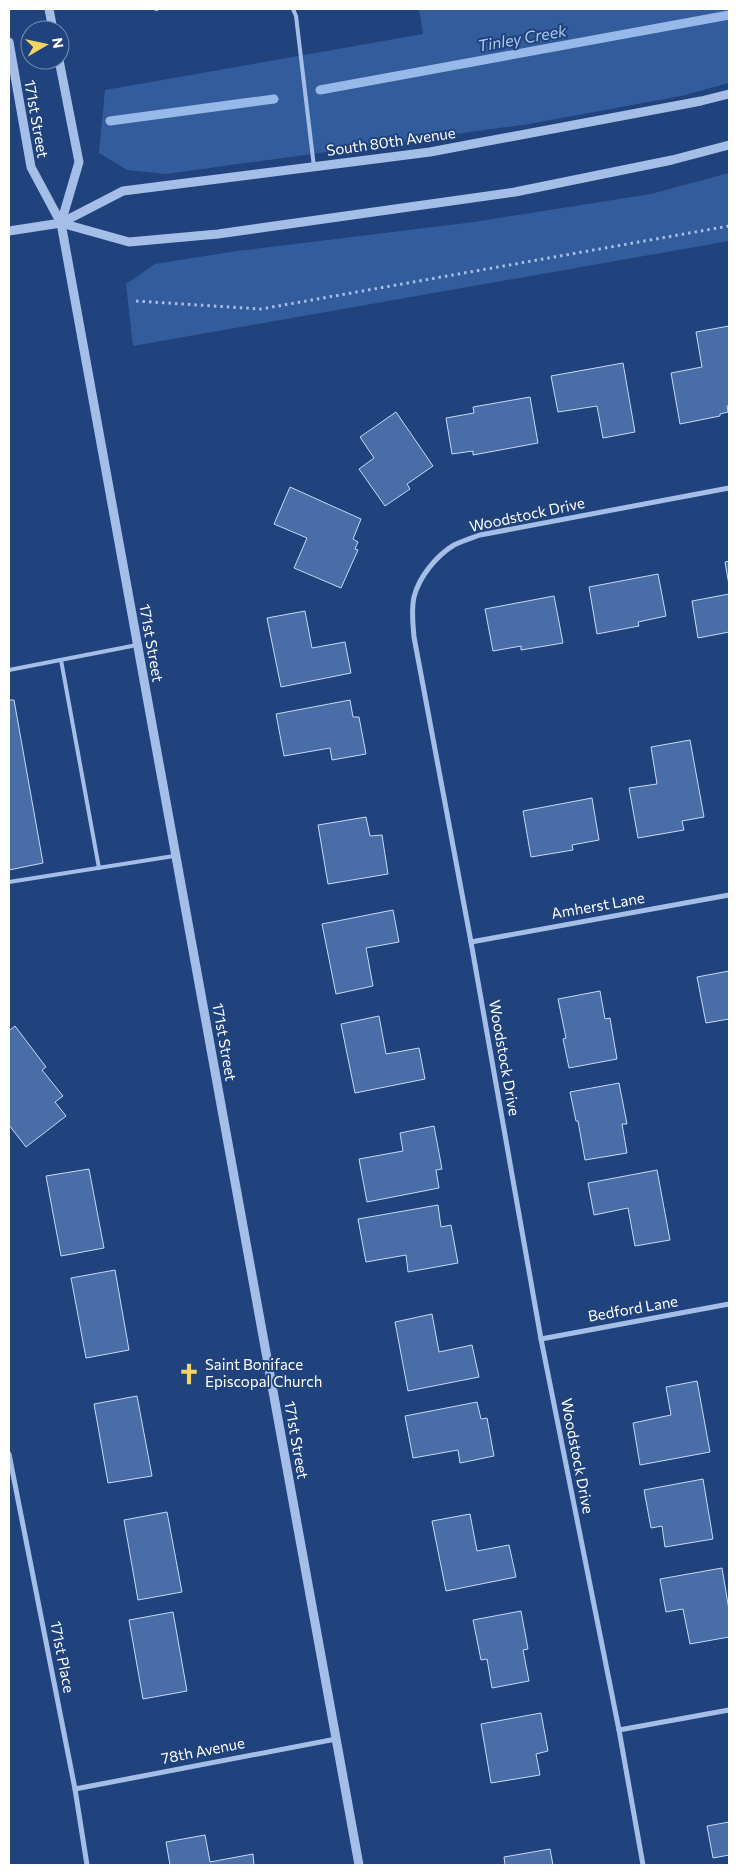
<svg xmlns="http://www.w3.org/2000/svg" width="738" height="1874" viewBox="0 0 738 1874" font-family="Commissioner,sans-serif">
<rect width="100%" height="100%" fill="#20437d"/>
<g fill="#335c9c">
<path d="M419,9H729V83L681,96L529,124L166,174L127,170L99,153L105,90L423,34Z"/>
<path d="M729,173V241L133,346L126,284L155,264L237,251L474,222L651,194Z"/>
</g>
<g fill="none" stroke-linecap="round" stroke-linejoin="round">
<g stroke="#97b8e8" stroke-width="9">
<path d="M320,90L729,15"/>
<path d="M110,121L274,99"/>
</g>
</g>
<g fill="#496da7" stroke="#c7d9f5">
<path d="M729,326V405L727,406L728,412L720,414V416L680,424L671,373L702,367L696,332Z"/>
<path d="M623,363L635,432L603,438L597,406L558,412L551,376Z"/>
<path d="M530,397L538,443L473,455V451L452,454L446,418L474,413L473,407Z"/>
<path d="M396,412L433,466L407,484L410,489L385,506L359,469L374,458L360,437Z"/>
<path d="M290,487L361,519L353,539L358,542L355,549L358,550L341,588L294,568L307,538L274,524Z"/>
<path d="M729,561V585L725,562Z"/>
<path d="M658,574L666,616L638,622L639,626L597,634L589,587Z"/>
<path d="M729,594V632L698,638L692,601Z"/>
<path d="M554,596L563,643L521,650V646L493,651L485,609Z"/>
<path d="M305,611L312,648L345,642L351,673L281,687L267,618Z"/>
<path d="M9,700H14L43,863L9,870Z"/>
<path d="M350,700L353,717H359L366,754L332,760L330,748L284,756L276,714Z"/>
<path d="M690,740L704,817L682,821L684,830L638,838L629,788L657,784L651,747Z"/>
<path d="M592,798L599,840L572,845L573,850L531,857L523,811Z"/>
<path d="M366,817L370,836L382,835L388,874L328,884L318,825Z"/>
<path d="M393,910L399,942L366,948L373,986L336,994L322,924Z"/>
<path d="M729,971V1019L706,1023L697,977Z"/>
<path d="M600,991L605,1019L610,1018L617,1059L569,1068L563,1039L566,1038L558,999Z"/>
<path d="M379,1016L386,1054L419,1048L425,1079L355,1093L341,1024Z"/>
<path d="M15,1026L46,1067L42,1070L63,1096L55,1102L66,1116L26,1147L9,1125V1031Z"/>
<path d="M619,1083L627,1124H622L627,1153L585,1160L578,1121H576L570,1092Z"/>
<path d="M434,1126L442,1169L436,1170L439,1188L367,1202L359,1159L403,1151L400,1133Z"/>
<path d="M89,1169L104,1248L61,1256L46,1176Z"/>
<path d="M657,1170L670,1240L635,1246L628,1208L594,1215L588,1183Z"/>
<path d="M438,1205L441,1227L451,1225L458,1263L408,1272L406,1255L366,1262L358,1219Z"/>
<path d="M115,1270L129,1350L86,1358L71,1278Z"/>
<path d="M432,1314L439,1352L472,1345L479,1377L408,1391L395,1322Z"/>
<path d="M697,1381L710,1452L640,1465L633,1423L671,1415L666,1387Z"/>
<path d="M137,1396L152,1476L108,1483L94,1404Z"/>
<path d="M477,1402L481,1419L487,1418L494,1456L460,1463L458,1450L413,1458L405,1416Z"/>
<path d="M703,1479L713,1539L665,1547L662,1526L651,1528L644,1490Z"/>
<path d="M167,1512L182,1592L138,1600L124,1520Z"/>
<path d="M470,1514L477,1551L509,1545L516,1577L446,1591L432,1521Z"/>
<path d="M722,1568L729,1610V1637L690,1644L683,1609L666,1612L660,1579Z"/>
<path d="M521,1611L528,1649L523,1650L529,1681L492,1688L487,1659L481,1660L473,1620Z"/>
<path d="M173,1612L187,1691L143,1699L129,1620Z"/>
<path d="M541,1713L548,1751L536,1754L540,1775L491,1783L481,1724Z"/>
<path d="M729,1822V1855L713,1858L707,1826Z"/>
<path d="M205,1835L210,1862L253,1854L254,1865H170L166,1842Z"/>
<path d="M550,1849L553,1865H505L504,1857Z"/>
</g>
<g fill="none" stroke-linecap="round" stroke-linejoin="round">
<path stroke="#a4bee7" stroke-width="3" stroke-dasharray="2.5 4" stroke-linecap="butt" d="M136,301L261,309L729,226"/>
<g stroke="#a4bee7" stroke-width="4">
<path d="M156,9H157"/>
<path d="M293,9L296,16L314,167"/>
<path d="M61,660L99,868"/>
<path d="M9,670L137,645"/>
<path d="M9,882L174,856"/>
</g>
<g stroke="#a4bee7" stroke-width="5">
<path d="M471,942L729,895"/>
<path d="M541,1339L729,1304"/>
<path d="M9,1454L75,1789L87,1865"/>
<path d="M619,1730L729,1710"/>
<path d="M75,1789L336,1739"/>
<path d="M643,1865L619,1730L541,1339L471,942L414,637C413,624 411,611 414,597C419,577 436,556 454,545C462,541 472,538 480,535L729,488"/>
</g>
<g stroke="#a4bee7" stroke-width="9">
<path d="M49,9L53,30"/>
<path d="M9,42L31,167L61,223L359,1865"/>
<path d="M59,60L79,162L61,223"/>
<path d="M61,223L129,242L218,234L515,192L672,160L729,145"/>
<path d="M9,231L61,223L123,191L430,152L701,101L729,94"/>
</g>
</g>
<defs>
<g id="church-bare" transform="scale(1.725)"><path d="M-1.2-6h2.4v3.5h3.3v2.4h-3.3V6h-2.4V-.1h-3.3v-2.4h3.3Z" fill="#f4d464" stroke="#20437d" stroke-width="2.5" paint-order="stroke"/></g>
</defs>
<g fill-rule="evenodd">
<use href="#church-bare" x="189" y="1374"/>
</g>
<g text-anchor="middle" stroke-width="4" stroke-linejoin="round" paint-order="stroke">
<g font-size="15" fill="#fff" stroke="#20437d">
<text transform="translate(36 119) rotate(80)" y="5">171st Street</text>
<text transform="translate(391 142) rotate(-8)" y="5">South 80th Avenue</text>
<text transform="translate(527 515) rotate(-12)" y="5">Woodstock Drive</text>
<text transform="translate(151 643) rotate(80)" y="5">171st Street</text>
<text transform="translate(598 906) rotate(-10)" y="5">Amherst Lane</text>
<text transform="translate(224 1042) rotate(80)" y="5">171st Street</text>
<text transform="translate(504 1058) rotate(80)" y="5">Woodstock Drive</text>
<text transform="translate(633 1309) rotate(-10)" y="5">Bedford Lane</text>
<text transform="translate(296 1440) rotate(80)" y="5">171st Street</text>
<text transform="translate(577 1456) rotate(79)" y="5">Woodstock Drive</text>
<text transform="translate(62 1657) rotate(79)" y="5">171st Place</text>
<text transform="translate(203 1751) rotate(-11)" y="5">78th Avenue</text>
</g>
<g font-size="15" fill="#fff" stroke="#20437d" text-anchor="start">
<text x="205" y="1370">Saint Boniface<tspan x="205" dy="17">Episcopal Church</tspan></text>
</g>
<g font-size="16" font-style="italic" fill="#afc8ef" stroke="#20437d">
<text transform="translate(522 38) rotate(-10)" y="6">Tinley Creek</text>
</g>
</g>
<rect width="738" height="1874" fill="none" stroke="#ffffff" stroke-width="20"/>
<g transform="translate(45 45) rotate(81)"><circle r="24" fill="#20437d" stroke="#798eb1"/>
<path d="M0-4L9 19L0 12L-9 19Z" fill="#f4d464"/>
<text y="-8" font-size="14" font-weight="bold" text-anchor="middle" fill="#ffffff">N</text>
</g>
</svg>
